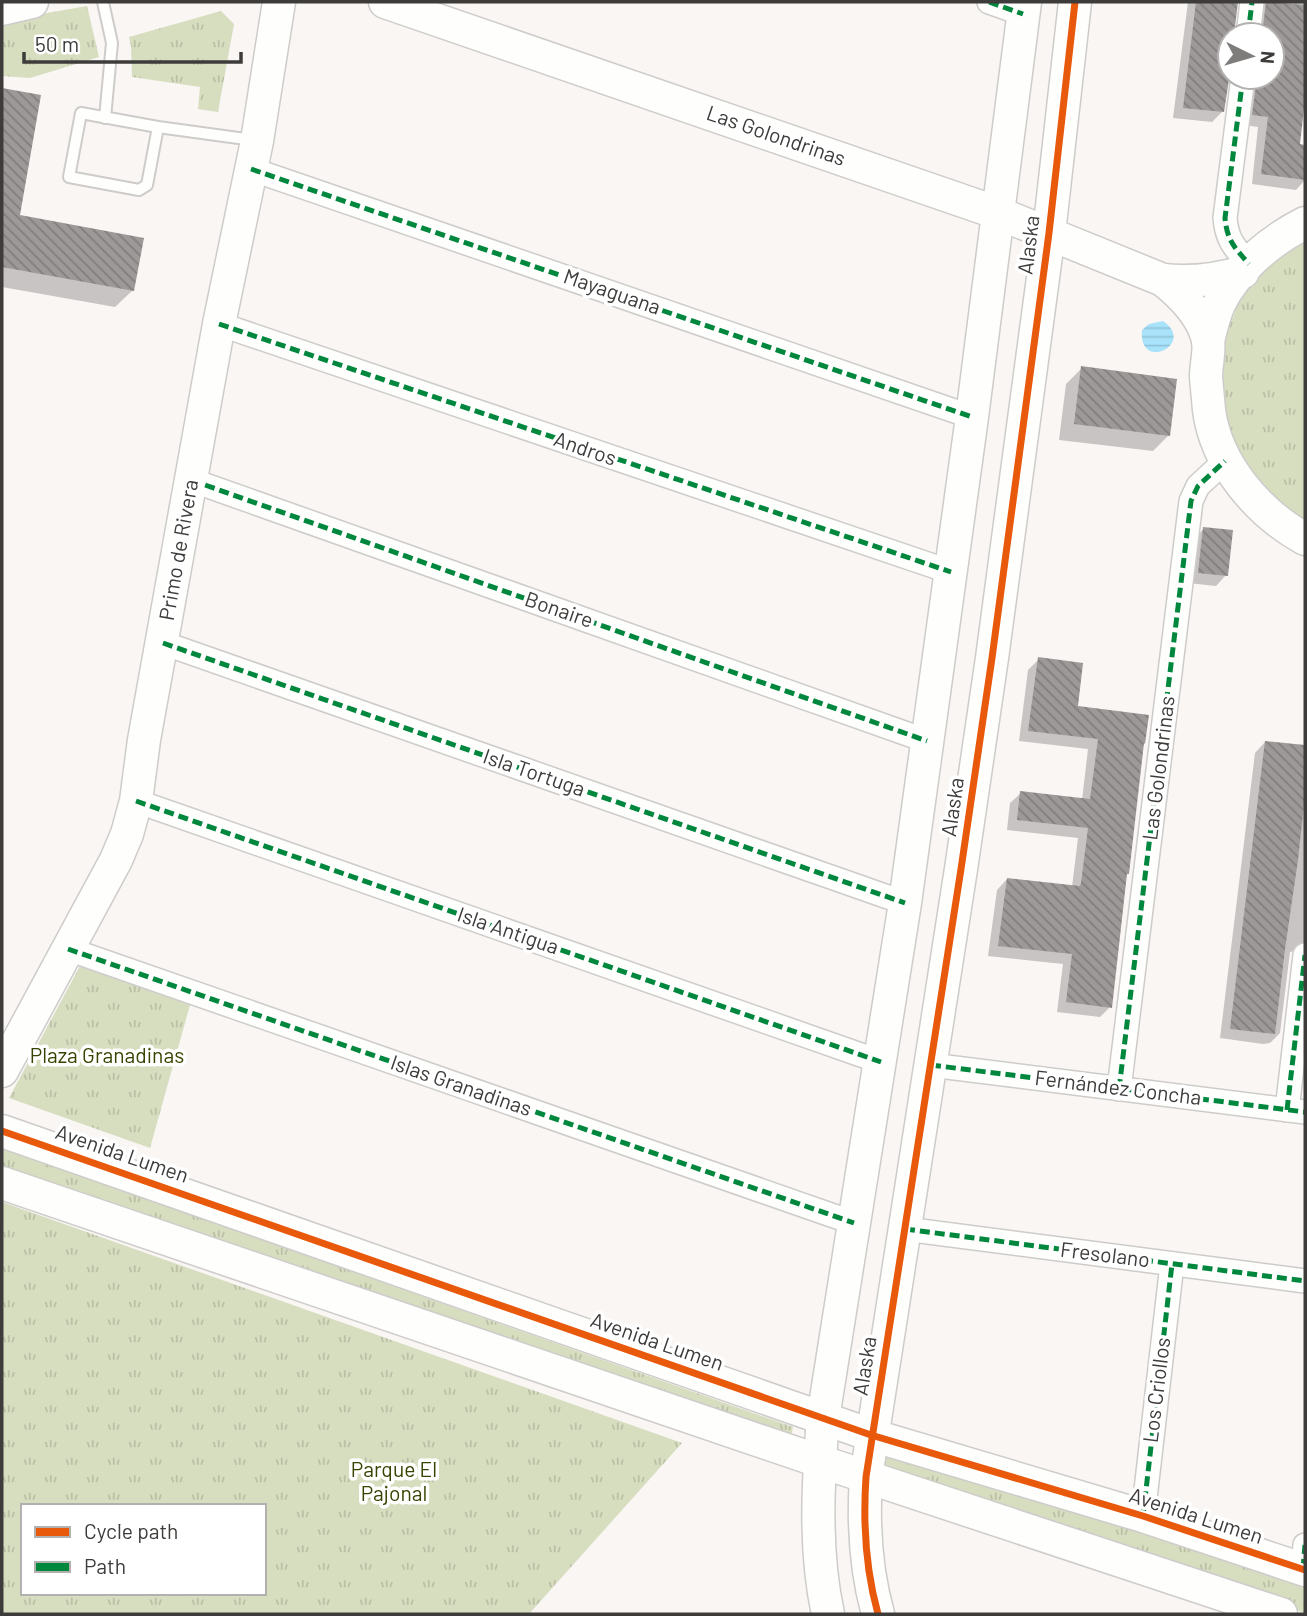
<svg xmlns="http://www.w3.org/2000/svg" width="1307" height="1616" viewBox="0 0 1307 1616" font-family="Barlow,sans-serif">
<defs>
<pattern id="grass-tufts" width="24" height="20" patternUnits="userSpaceOnUse" patternTransform="scale(1.75)"><rect width="24" height="20" fill="#d7dec0"/><path d="M3 7l-1-3M5 7V3M7 7l1-3M15 17l-1-3M17 17v-4M19 17l1-3" fill="none" stroke="#babfa6"/></pattern>
<pattern id="water-rules" width="6" height="5" patternUnits="userSpaceOnUse" patternTransform="scale(1.75)"><rect width="6" height="5" fill="#a8e3fb"/><path d="M0 2.5h6" fill="none" stroke="#92c4d8"/></pattern>
<pattern id="building-back-hatch" width="6" height="6" patternUnits="userSpaceOnUse" patternTransform="scale(1.75)"><rect width="6" height="6" fill="#9c9998"/><path d="M-1 5l2 2M0 0l6 6M5-1l2 2" fill="none" stroke="#817e7d"/></pattern>
</defs>
<rect width="100%" height="100%" fill="#f9f6f4"/>
<g fill="url(#grass-tufts)" fill-rule="evenodd">
<path d="M87,6L99,57L30,78L2,76V21Z"/>
<path d="M221,11L234,24L218,112L198,109L200,87L132,77L131,46L129,37Z"/>
<path d="M1305,237V521L1270,497L1226,438L1216,388L1222,345L1243,291L1281,251Z"/>
<path d="M80,966L190,1005L150,1148L9,1098Z"/>
<path d="M2,1148L793,1427L790,1443L2,1166Z"/>
<path d="M2,1202L682,1443L529,1614H2ZM23,1506H264V1593H23Z"/>
<path d="M871,1443L1305,1584V1613L866,1468Z"/>
</g>
<path fill="url(#water-rules)" d="M1163,321C1197,344 1138,373 1142,330L1149,324Z"/>
<g fill="#0003">
<path d="M1188,2H1236L1233,35H1230V73L1228,74L1223,111L1212,122L1173,118Z"/>
<path d="M1250,2H1305V85L1298,146H1305V180L1296,190L1252,184L1258,127L1243,125L1242,77H1272V35H1254Z"/>
<path d="M2,90L39,97L18,217L133,290L115,307L2,287Z"/>
<path d="M1082,368L1169,435L1153,451L1059,440L1066,384Z"/>
<path d="M1204,529L1226,575L1216,586L1188,583L1193,539Z"/>
<path d="M1039,659L1076,708L1147,717L1125,875L1110,1007L1100,1017L1057,1012L1063,964L988,956L997,890L1007,879L1072,887L1078,838L1007,830L1010,803L1021,793L1082,800L1088,749L1019,741L1028,670Z"/>
<path d="M1265,742L1305,747V957L1295,951L1290,952L1280,1033L1270,1043L1263,1044L1220,1038L1255,753Z"/>
</g>
<g fill="url(#building-back-hatch)">
<path d="M1196,2H1238L1234,35H1230V73L1224,112L1183,108Z"/>
<path d="M1266,2L1305,5V99L1300,144L1305,145V180L1261,174L1268,117L1252,115L1257,77H1272V35H1262Z"/>
<path d="M2,88L41,95L20,215L144,238L134,291L2,267Z"/>
<path d="M1081,366L1177,379L1170,436L1074,424Z"/>
<path d="M1203,527L1233,530L1228,576L1198,573Z"/>
<path d="M1038,657L1083,663L1078,706L1149,715L1145,744L1144,743L1129,874H1127L1112,1008L1066,1002L1072,954L998,946L1007,878L1080,886L1081,883L1088,828L1017,820L1020,791L1090,799L1098,739L1028,731Z"/>
<path d="M1265,741L1305,745V795L1298,860L1285,949L1275,1034L1230,1029Z"/>
</g>
<g fill="none" stroke-linecap="round" stroke-linejoin="round">
<g stroke="#cecccb" stroke-width="14">
<g id="lane">
<path d="M103,2L112,43L105,118"/>
<path d="M158,127L147,185L139,190L69,177L81,113L158,127L253,140"/>
</g>
</g>
<g stroke="#cecccb" stroke-width="26">
<g id="street">
<path d="M989,2L1023,14"/>
<path d="M1248,35L1252,2"/>
<path d="M1243,77L1225,218C1227,241 1235,248 1249,264"/>
<path d="M251,169L972,417"/>
<path d="M219,324L951,572"/>
<path d="M191,480L927,741"/>
<path d="M163,643L905,903"/>
<path d="M136,801L881,1062"/>
<path d="M68,949L854,1223"/>
<path d="M931,1065L1305,1112"/>
<path d="M1119,1089L1191,501L1198,486L1225,461"/>
<path d="M1287,1110L1305,955"/>
<path d="M905,1229L1305,1281"/>
<path d="M1143,1516L1172,1264"/>
<path d="M1303,1569L1305,1545"/>
</g>
</g>
<g stroke="#cecccb" stroke-width="35">
<g id="secondary">
<path d="M385,2L998,213L1163,280C1191,283 1216,280 1243,272"/>
<path d="M2,9L32,2"/>
<path d="M1163,280C1182,295 1202,315 1208,340C1210,351 1206,365 1206,377C1207,388 1208,399 1209,410C1216,464 1258,513 1305,539"/>
<path d="M1208,341C1211,328 1214,316 1219,304C1236,269 1271,240 1305,223"/>
<path d="M2,1071L116,860L127,834L136,801L144,740L219,324L257,141L279,2"/>
<path d="M2,1131L871,1435L1143,1516L1305,1570"/>
<path d="M2,1183L819,1461L1281,1614"/>
<path d="M828,1614C814,1550 818,1483 823,1418L905,903L972,417L1025,2"/>
<path d="M878,1614C866,1571 863,1522 866,1477L961,869L992,658L1049,233L1075,2"/>
</g>
</g>
<use href="#lane" stroke="#fefefd" stroke-width="10"/>
<use href="#street" stroke="#fefefd" stroke-width="23"/>
<use href="#secondary" stroke="#fefefd" stroke-width="32"/>
<g stroke="#00873e" stroke-width="5" stroke-dasharray="10 5" stroke-linecap="butt">
<path d="M989,2L1023,14"/>
<path d="M1248,35L1252,2"/>
<path d="M1243,77L1225,218C1227,241 1235,248 1249,264"/>
<path d="M251,169L972,417"/>
<path d="M219,324L951,572"/>
<path d="M191,480L927,741"/>
<path d="M163,643L905,903"/>
<path d="M136,801L881,1062"/>
<path d="M68,949L854,1223"/>
<path d="M931,1065L1305,1112"/>
<path d="M1119,1089L1191,501L1198,486L1225,461"/>
<path d="M1287,1110L1305,955"/>
<path d="M905,1229L1305,1281"/>
<path d="M1143,1516L1172,1264"/>
<path d="M1303,1569L1305,1545"/>
</g>
<g stroke="#fff" stroke-width="11">
<g id="cycleway">
<path d="M2,1131L871,1435L1143,1516L1305,1570"/>
<path d="M878,1614C866,1571 863,1522 866,1477L961,869L992,658L1049,233L1075,2"/>
</g>
</g>
<use href="#cycleway" stroke="#e8590c" stroke-width="7"/>
</g>
<g text-anchor="middle" stroke-width="7" stroke-linejoin="round" paint-order="stroke">
<g font-size="21" fill="#3e3c3a" stroke="#fff">
<text transform="translate(776 136) rotate(19)" y="7">Las Golondrinas</text>
<text transform="translate(1029 245) rotate(-83)" y="7">Alaska</text>
<text transform="translate(612 292) rotate(19)" y="7">Mayaguana</text>
<text transform="translate(585 449) rotate(19)" y="7">Andros</text>
<text transform="translate(179 550) rotate(-80)" y="7">Primo de Rivera</text>
<text transform="translate(559 610) rotate(19)" y="7">Bonaire</text>
<text transform="translate(1159 768) rotate(-83)" y="7">Las Golondrinas</text>
<text transform="translate(534 773) rotate(19)" y="7">Isla Tortuga</text>
<text transform="translate(953 807) rotate(-82)" y="7">Alaska</text>
<text transform="translate(508 931) rotate(19)" y="7">Isla Antigua</text>
<text transform="translate(461 1086) rotate(19)" y="7">Islas Granadinas</text>
<text transform="translate(1118 1088) rotate(7)" y="7">Fernández Concha</text>
<text transform="translate(122 1154) rotate(19)" y="7">Avenida Lumen</text>
<text transform="translate(1105 1255) rotate(7)" y="7">Fresolano</text>
<text transform="translate(657 1342) rotate(19)" y="7">Avenida Lumen</text>
<text transform="translate(865 1366) rotate(-81)" y="7">Alaska</text>
<text transform="translate(1157 1390) rotate(-83)" y="7">Los Criollos</text>
<text transform="translate(1196 1516) rotate(18)" y="7">Avenida Lumen</text>
</g>
<g font-size="21" fill="#364400" stroke="#fff">
<text x="107" y="1063">Plaza Granadinas</text>
<text x="394" y="1477">Parque El<tspan x="394" dy="24">Pajonal</tspan></text>
</g>
</g>
<rect width="1307" height="1616" fill="none" stroke="#3e3c3a" stroke-width="7"/>
<rect x="21" y="1504" width="245" height="91" fill="#ffffff" stroke="#b2b1b0" stroke-width="2"/>
<rect x="35" y="1527" width="35" height="10" fill="#e8590c" stroke="#b2b1b0" stroke-width="2"/>
<text x="84" y="1539" font-size="21" fill="#3e3c3a">Cycle path</text>
<rect x="35" y="1562" width="35" height="10" fill="#00873e" stroke="#b2b1b0" stroke-width="2"/>
<text x="84" y="1574" font-size="21" fill="#3e3c3a">Path</text>
<g transform="translate(1251 56) rotate(95)"><circle r="33" fill="#ffffff" stroke="#b2b1b0" stroke-width="2"/>
<path d="M0-5L12 26L0 18L-12 26Z" fill="#7f7d7b"/>
<text y="-10" font-size="19" font-weight="bold" text-anchor="middle" fill="#3e3c3a">N</text>
</g>
<path d="M24 52v10h217v-10" fill="none" stroke="#3e3c3a" stroke-width="3.5"/>
<text x="35" y="52" font-size="21" fill="#3e3c3a" stroke="#ffffff" stroke-width="5" paint-order="stroke">50 m</text>
</svg>
